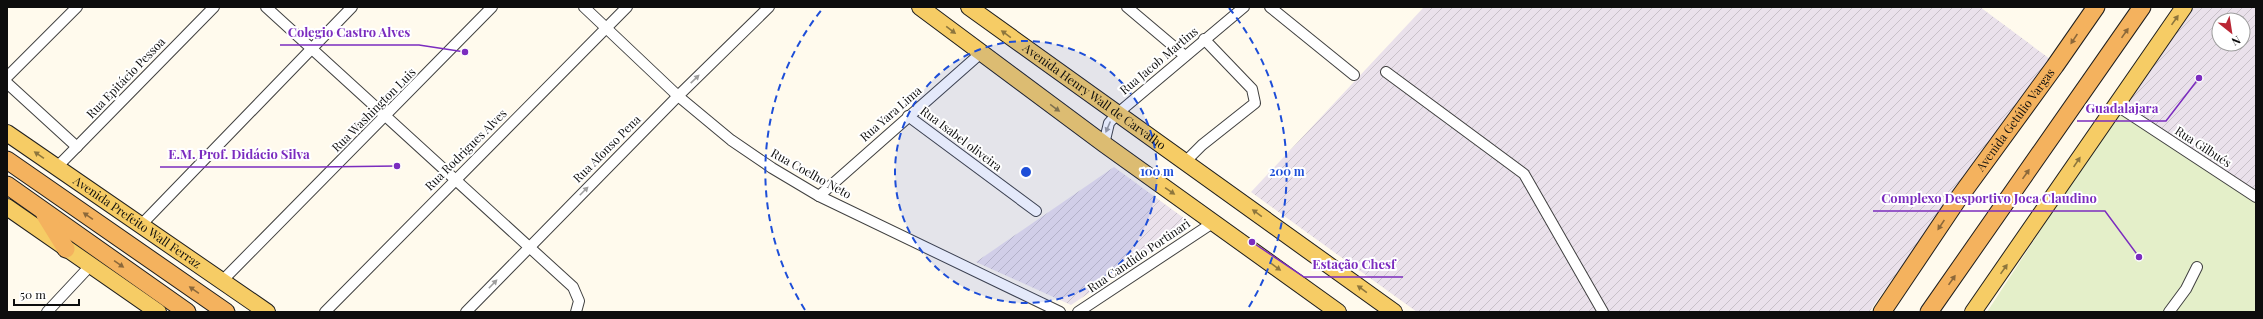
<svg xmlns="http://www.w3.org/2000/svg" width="2263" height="319" viewBox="0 0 2263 319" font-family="'Playfair Display',serif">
<defs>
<pattern id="industrial-furrows" width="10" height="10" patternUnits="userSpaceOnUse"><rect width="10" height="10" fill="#eae1eb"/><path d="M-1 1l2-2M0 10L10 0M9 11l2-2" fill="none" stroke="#c8c0c8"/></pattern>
</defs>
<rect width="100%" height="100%" fill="#fffaed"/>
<g fill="url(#industrial-furrows)" fill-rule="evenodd">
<path d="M1424,7H1980L2050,59L1869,312H1417L1251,192Z"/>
<path d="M2194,7H2256V202L2118,112ZM2219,20H2243V44H2219Z"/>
<path d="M1114,167L1192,224L1071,305L976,262Z"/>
</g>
<path fill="#e4efc9" d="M2118,112L2256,202V312H1987Z"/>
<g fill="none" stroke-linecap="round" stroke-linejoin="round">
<g stroke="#404040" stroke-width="12">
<g id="minor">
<path d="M266,7L573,287L579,301L576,312"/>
<path d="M584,7L678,96L731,140L772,168L819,196L1060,312"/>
<path d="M1127,7L1185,56"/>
<path d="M1270,7L1354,75"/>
<path d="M1386,72L1524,174L1603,312"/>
<path d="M7,77L77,7"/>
<path d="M7,83L77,147"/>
<path d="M2116,105L2256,197"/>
<path d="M908,116L1036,211"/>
<path d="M1104,144L1109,123L1118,113L1244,7"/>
<path d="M1185,162L1202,145L1255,103L1252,89L1204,39"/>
<path d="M57,167L214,7"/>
<path d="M819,196L981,53"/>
<path d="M141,225L352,7"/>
<path d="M222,281L492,7"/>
<path d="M47,312L90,266"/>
<path d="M325,312L627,7"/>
<path d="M466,312L678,96L769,7"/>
<path d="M1078,312L1214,222"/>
<path d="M2169,312L2186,289L2197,267"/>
</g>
</g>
<g stroke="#1e1e1e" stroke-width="18">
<g id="primary">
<path d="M920,7L1104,144L1338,312"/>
<path id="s1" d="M969,7L1394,312"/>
<path id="s2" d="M7,133L267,312"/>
<path d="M7,207L158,312"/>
<path d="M1973,312L2184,7"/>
</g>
</g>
<g stroke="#1e1e1e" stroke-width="19">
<g id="trunk">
<path d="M7,160L226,312"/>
<path d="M7,185L187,312"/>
<path d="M45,215L66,249"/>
<path id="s3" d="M1882,312L1958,199L2055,66L2096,7"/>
<path d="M1929,312L2142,7"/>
</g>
</g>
<use href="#minor" stroke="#fff" stroke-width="10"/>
<use href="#primary" stroke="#f6cc65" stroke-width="16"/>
<use href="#trunk" stroke="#f4b25e" stroke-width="17"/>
</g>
<defs><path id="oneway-solid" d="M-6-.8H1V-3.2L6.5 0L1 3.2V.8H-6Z"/></defs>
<g fill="#8d763d">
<use href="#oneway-solid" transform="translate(2175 20) rotate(-55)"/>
<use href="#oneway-solid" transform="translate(951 30) rotate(37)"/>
<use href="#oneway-solid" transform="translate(1006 34) rotate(-144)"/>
<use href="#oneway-solid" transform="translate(1055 108) rotate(36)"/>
<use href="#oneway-solid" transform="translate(39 155) rotate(-146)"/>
<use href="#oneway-solid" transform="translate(2077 162) rotate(-56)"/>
<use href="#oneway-solid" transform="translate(1170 191) rotate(35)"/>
<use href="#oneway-solid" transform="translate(1257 213) rotate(-144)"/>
<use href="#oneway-solid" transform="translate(1276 267) rotate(36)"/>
<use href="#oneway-solid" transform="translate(2004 269) rotate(-55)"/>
<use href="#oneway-solid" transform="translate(1362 289) rotate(-144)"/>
</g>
<g fill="#8c683a">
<use href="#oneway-solid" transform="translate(2125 33) rotate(-55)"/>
<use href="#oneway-solid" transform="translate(2074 39) rotate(124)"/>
<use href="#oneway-solid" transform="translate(2026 174) rotate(-55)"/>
<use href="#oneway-solid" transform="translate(88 216) rotate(-145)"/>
<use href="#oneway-solid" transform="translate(1941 225) rotate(124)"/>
<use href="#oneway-solid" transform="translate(119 264) rotate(35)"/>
<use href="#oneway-solid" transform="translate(1952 280) rotate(-55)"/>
<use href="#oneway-solid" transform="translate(194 290) rotate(-145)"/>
</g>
<g fill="#9e9e9e">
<use href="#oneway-solid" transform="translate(695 79) rotate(-44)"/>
<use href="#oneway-solid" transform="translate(1108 127) rotate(113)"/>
<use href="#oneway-solid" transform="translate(584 191) rotate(-45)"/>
<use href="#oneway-solid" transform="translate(493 284) rotate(-46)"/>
</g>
<circle cx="1026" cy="172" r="131" fill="#1d4ed8" fill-opacity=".12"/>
<g fill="none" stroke="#1d4ed8" stroke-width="2" stroke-dasharray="7 5">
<circle cx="1026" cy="172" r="131"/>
<path d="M805 310A261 261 0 0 1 823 8M1229 8A261 261 0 0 1 1247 310"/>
</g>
<g text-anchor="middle" stroke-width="4" stroke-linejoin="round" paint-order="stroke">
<g font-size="12" fill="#0d0d0d" stroke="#fff">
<text transform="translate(1159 61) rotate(-40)" y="4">Rua Jacob Martins</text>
<text transform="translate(126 78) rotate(-46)" y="4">Rua Epitácio Pessoa</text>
<text dy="4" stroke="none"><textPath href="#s1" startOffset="154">Avenida Henry Wall de Carvalho</textPath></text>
<text transform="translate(374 110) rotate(-45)" y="4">Rua Washington Luis</text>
<text transform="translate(891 114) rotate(-41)" y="4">Rua Yara Lima</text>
<text dy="4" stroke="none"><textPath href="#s3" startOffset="234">Avenida Getúlio Vargas</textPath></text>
<text transform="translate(961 139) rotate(37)" y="4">Rua Isabel oliveira</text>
<text transform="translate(2203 147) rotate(33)" y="4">Rua Gilbués</text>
<text transform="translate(607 149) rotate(-45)" y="4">Rua Afonso Pena</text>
<text transform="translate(466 150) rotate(-45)" y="4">Rua Rodrigues Alves</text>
<text transform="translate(811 174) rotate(29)" y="4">Rua Coelho Neto</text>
<text dy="4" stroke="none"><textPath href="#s2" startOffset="158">Avenida Prefeito Wall Ferraz</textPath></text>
<text transform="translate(1139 256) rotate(-34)" y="4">Rua Candido Portinari</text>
</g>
</g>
<circle cx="1026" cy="172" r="6" fill="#1d4ed8" stroke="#fff" stroke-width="2"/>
<g font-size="12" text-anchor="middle" font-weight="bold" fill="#1d4ed8" stroke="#fff" stroke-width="4" stroke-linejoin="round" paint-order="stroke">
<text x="1157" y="176">100 m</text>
<text x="1287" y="176">200 m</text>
</g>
<path fill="none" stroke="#7b2cbf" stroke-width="1.5" d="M465 52L419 45H280M2199 78L2166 121H2077M397 166L318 167H160M2139 257L2105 211H1873M1252 242L1304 277H1403"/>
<g fill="#7b2cbf" stroke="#fff" stroke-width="1.5">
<circle cx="465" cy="52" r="4"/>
<circle cx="2199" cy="78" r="4"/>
<circle cx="397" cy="166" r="4"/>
<circle cx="2139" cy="257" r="4"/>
<circle cx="1252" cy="242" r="4"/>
</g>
<g font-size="13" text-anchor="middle" font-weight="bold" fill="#7b2cbf" stroke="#fff" stroke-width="4" stroke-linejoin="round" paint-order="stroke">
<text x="349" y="37">Colegio Castro Alves</text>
<text x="2122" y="113">Guadalajara</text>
<text x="239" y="159">E.M. Prof. Didácio Silva</text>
<text x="1989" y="203">Complexo Desportivo Joca Claudino</text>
<text x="1354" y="269">Estação Chesf</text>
</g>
<rect width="2263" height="319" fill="none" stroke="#0d0d0d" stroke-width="16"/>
<g transform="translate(2231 32) rotate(150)"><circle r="19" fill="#ffffff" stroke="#9e9e9e"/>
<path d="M0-3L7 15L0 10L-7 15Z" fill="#ba2735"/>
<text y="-6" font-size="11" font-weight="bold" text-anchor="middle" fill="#0d0d0d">N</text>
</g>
<path d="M14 299v6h65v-6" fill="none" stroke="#0d0d0d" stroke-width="2"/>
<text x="20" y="299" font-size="12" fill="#0d0d0d" stroke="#ffffff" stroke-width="3" paint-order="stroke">50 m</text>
</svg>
